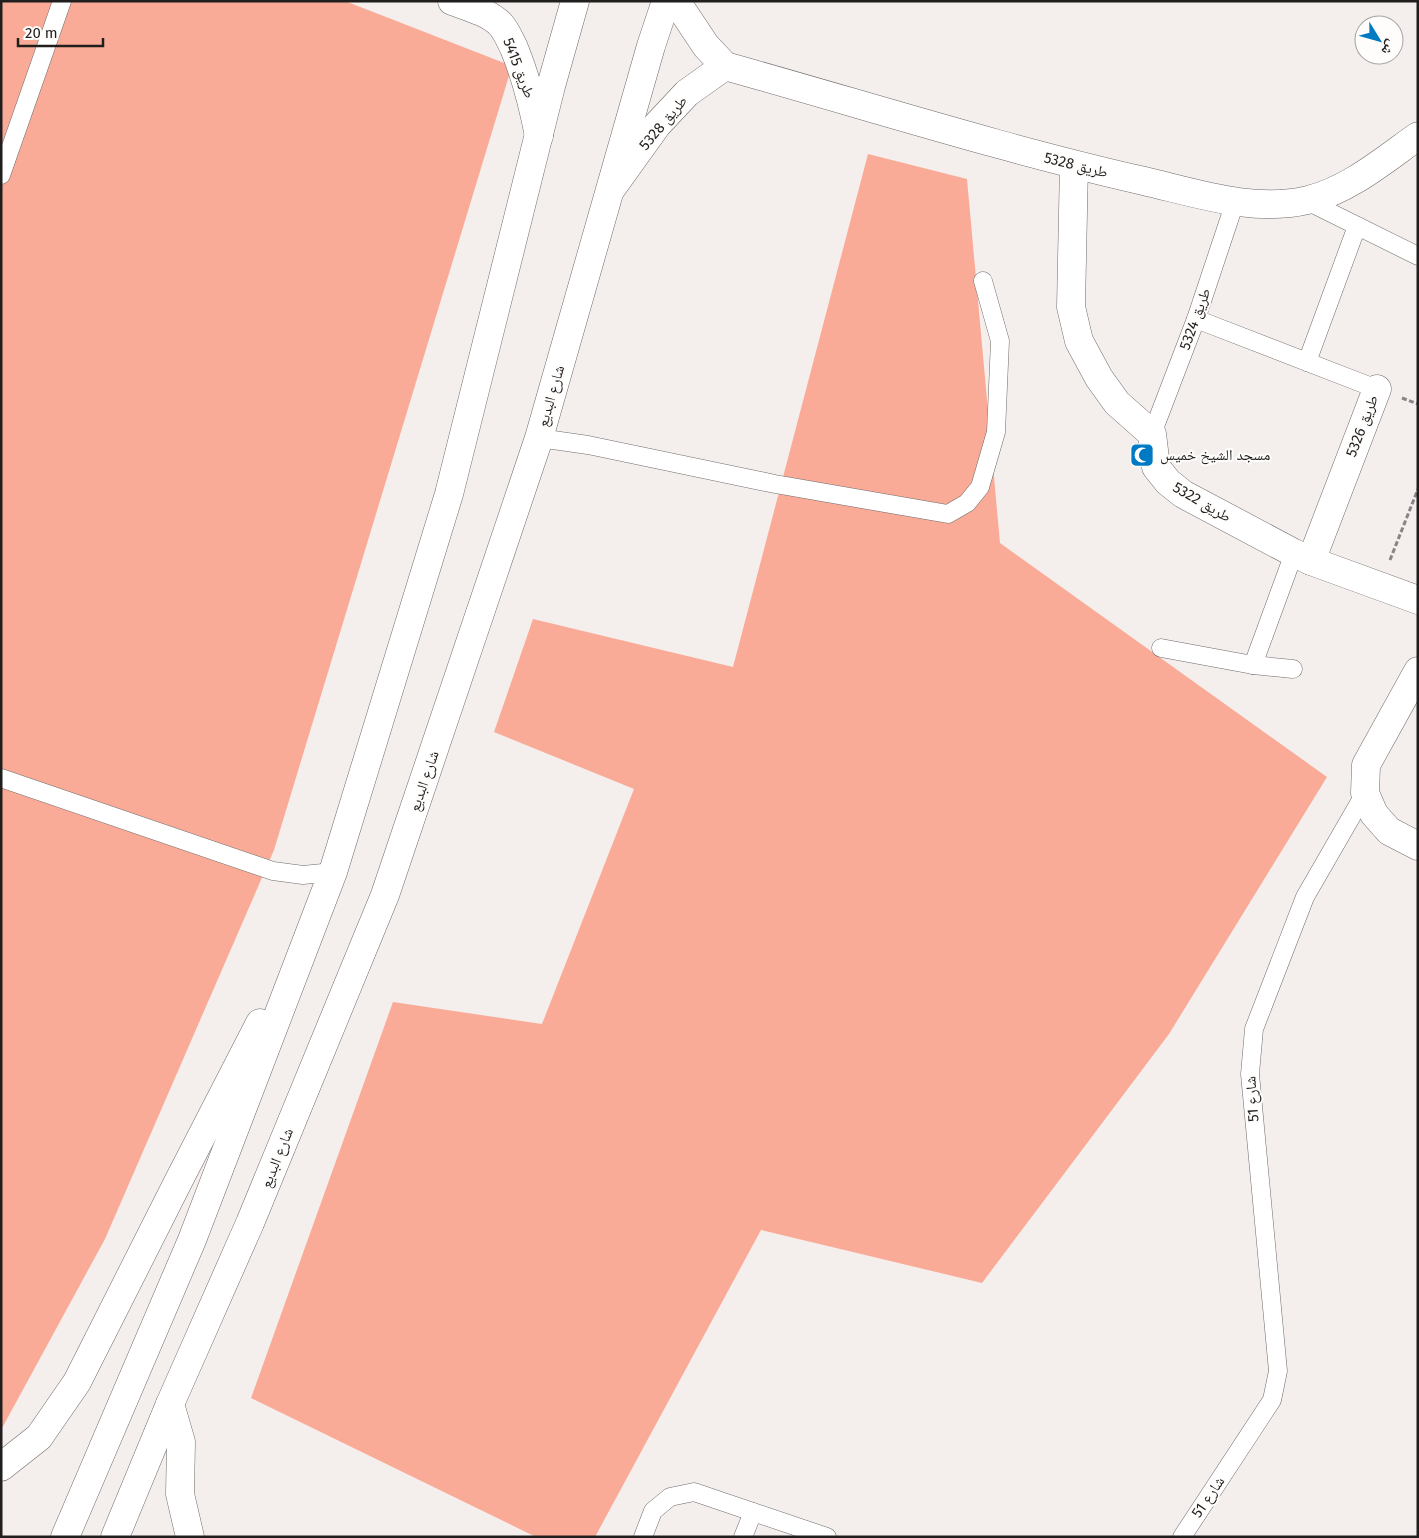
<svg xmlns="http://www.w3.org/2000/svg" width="1419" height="1538" viewBox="0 0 1419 1538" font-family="'Fira Sans','Noto Naskh Arabic',sans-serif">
<rect width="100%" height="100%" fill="#f4efed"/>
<g fill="#faab97">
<path d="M1,1H345L512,66L274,850L105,1239L1,1430Z"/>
<path d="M868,154L967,179L1000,543L1327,777L1169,1034L982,1283L761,1230L595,1537H536L251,1398L393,1002L542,1024L634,789L494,732L533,619L733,667Z"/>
</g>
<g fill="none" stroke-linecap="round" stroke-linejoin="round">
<g stroke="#706b6a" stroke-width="19">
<g id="service">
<path d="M1,175L62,1"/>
<path d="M1307,201L1418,256"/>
<path d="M1196,319L1377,389"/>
<path d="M1307,362L1357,226"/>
<path d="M1152,434L1196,319L1235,202"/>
<path d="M539,438L588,445L775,484L948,514L967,503L980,487L996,432L1000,341L983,281"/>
<path d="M1161,648L1253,665L1293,669"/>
<path d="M1253,665L1294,553"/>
<path d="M1,778L273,871L303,875L333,872"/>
<path d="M643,1537L653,1511L670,1497L694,1492L827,1537"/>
<path d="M743,1537L753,1512"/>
<path d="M1182,1537L1272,1400L1278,1371L1250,1074L1254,1029L1305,897L1365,793"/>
</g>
</g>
<g stroke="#706b6a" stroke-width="29">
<g id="minor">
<path d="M452,1C468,7 488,12 500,24C506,30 510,40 514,48C526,77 533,105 539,136"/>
<path d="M676,1L706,46L725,66C865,105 1003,149 1144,181C1196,193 1254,213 1308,200C1349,190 1384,160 1418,136"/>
<path d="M1074,165L1071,307L1079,341L1099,378L1117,403L1152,434L1156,467L1168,482L1183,494L1294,553L1311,561L1418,600"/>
<path d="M611,189L657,125L687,93L725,66"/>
<path d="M1311,561L1377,389"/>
<path d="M1418,671L1366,765L1365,793L1374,814L1389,831L1418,846"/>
</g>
</g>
<g stroke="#706b6a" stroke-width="29">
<g id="primary">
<path d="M170,1404L181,1442L180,1494L190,1537"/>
<path d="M1,1467L39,1437L77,1382L178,1182L260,1023"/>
<path d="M65,1537L192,1240L333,872L449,494L551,86L575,1"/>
<path d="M115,1537L170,1404L250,1223L385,895L539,438L651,46L666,1"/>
</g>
</g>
<g stroke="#888583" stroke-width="3" stroke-dasharray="5 2.5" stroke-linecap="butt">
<path d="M1402,398L1418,404"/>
<path d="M1390,560L1418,489"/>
</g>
<use href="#service" stroke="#fff" stroke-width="18"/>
<use href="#minor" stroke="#fff" stroke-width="28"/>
<use href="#primary" stroke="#fff" stroke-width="28"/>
</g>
<defs>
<g id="mosque-square" transform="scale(1.25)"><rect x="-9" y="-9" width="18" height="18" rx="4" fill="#007ac3" stroke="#fffdfc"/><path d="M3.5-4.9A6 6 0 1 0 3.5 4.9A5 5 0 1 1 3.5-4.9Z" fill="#fff"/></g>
</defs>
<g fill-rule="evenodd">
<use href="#mosque-square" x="1142" y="455"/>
</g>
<g text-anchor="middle" stroke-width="4" stroke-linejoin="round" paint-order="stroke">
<g font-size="15" fill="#211f1e" stroke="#fffdfc">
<text transform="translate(519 68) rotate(69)" y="5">طريق 5415</text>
<text transform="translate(663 123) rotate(-50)" y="5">طريق 5328</text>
<text transform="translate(1076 165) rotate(14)" y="5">طريق 5328</text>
<text transform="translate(1195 319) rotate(-70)" y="5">طريق 5324</text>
<text transform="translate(551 396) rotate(-74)" y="5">شارع البديع</text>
<text transform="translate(1362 426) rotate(-69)" y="5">طريق 5326</text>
<text transform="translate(1202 502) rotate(30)" y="5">طريق 5322</text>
<text transform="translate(424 781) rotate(-71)" y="5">شارع البديع</text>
<text transform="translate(1252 1099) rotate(-94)" y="5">شارع 51</text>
<text transform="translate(277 1158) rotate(-68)" y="5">شارع البديع</text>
<text transform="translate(1208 1497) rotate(-56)" y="5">شارع 51</text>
</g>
<g font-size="15" fill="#211f1e" stroke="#fffdfc" text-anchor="start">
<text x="1160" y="460">مسجد الشيخ خميس</text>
</g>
</g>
<rect width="1419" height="1538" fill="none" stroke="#211f1e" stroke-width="5"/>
<g transform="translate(1379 40) rotate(127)"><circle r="24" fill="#fffdfc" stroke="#a6a4a3"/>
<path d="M0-4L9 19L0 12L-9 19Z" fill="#007ac3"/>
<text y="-8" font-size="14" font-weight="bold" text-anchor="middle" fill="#211f1e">ش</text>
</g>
<path d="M18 38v8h85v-8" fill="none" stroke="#211f1e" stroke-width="2.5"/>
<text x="25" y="38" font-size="15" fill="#211f1e" stroke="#fffdfc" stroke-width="4" paint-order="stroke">20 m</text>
</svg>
